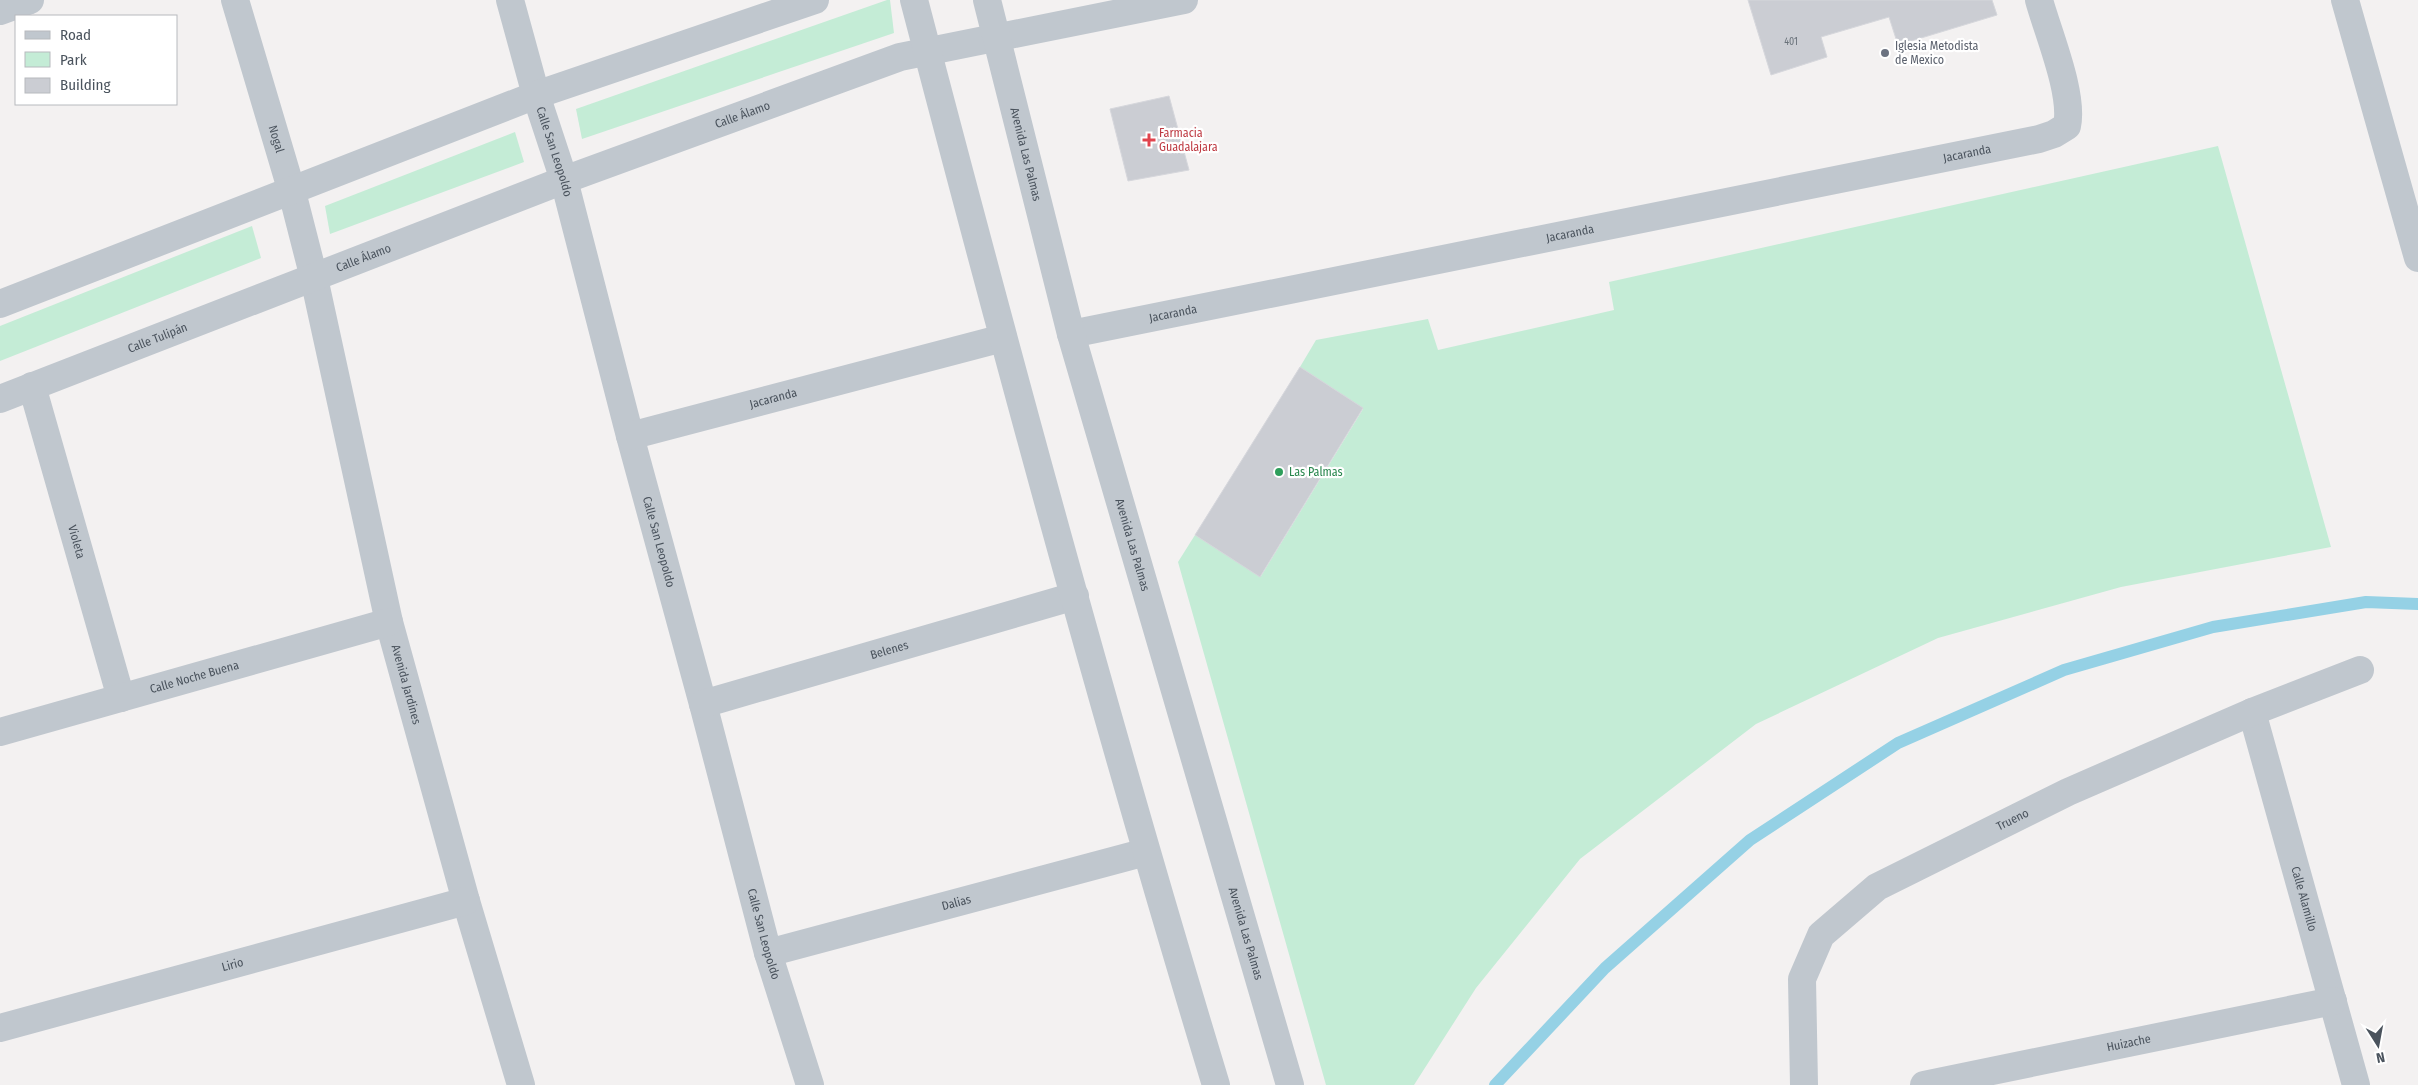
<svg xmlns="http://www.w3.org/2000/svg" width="2418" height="1085" viewBox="0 0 2418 1085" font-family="'Fira Sans Condensed',sans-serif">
<rect width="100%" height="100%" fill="#f3f1f1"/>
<g fill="#c4ecd6">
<path d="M887,0H890L894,33L582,139L576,109Z"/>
<path d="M515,132L524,162L330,234L325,206Z"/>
<path d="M2218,146L2331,547L2121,587L1938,638L1756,724L1580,859L1476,988L1414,1085H1326L1178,562L1195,535L1261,576L1363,409L1300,367L1316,340L1428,319L1438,350L1614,310L1609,282Z"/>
<path d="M252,226L261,258L0,361V326Z"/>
</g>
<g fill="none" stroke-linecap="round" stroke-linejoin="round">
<path stroke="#95d1e5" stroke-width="12" d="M1495,1085L1605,968L1750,840L1898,743L2064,670L2213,627L2366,602L2418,604"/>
</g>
<g fill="#cbcdd3" stroke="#d6d7dc">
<path d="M1748,0H1992L1997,15L1898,45L1889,17L1821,37L1827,57L1771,75Z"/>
<path d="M1169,96L1189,170L1128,181L1110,109Z"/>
<path d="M1300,367L1363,408L1260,577L1195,535Z"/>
</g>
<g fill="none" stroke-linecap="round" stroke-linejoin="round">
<g stroke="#c0c7ce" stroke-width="28">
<path id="s1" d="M235,0L292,192L314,278L389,622L466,901L521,1085"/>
<path id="s2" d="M510,0L536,95L564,180L630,436L703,704L768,953L810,1085"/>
<path d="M2345,0L2418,258"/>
<path d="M0,11L30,0"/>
<path d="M0,304L536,95L815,0"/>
<path id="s3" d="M1071,334L2039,139L2054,134L2067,126C2074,94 2048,33 2039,0"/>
<path id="s4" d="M32,386L121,698"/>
<path id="s5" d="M0,399L564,180L900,57L1184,0"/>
<path id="s6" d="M630,436L1003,338"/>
<path id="s7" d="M703,704L1075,596"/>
<path id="s8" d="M2252,712L2356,1085"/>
<path id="s9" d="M0,732L389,622"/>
<path id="s10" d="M768,953L1146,852"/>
<path id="s11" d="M0,1028L466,901"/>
<path id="s12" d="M1804,1085L1802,979L1821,935L1877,887L2068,792L2252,712L2360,670"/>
<path id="s13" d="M1924,1085L2333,1001"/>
</g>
<g stroke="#c0c7ce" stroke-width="28">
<path d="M914,0C1009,363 1107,726 1216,1085"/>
<path id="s14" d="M987,0L1071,334L1290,1085"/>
</g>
</g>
<circle fill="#6b7280" stroke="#fff" stroke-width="2" cx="1885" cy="53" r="5"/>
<path fill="#e0444e" stroke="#fff" stroke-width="2" d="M1146.5 132.5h5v5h5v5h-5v5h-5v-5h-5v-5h5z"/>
<circle fill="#2e9e5b" stroke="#fff" stroke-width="2" cx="1279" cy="472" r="5"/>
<g text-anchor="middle" stroke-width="4.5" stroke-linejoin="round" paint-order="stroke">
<g font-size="10" fill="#6a727a">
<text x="1791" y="45">401</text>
</g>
<g font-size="12" fill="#5b616d" stroke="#fff" text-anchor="start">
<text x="1895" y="50">Iglesia Metodista<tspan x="1895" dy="14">de Mexico</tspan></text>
</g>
<g font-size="12" fill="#4a535d" stroke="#fff">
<text dy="4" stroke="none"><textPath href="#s5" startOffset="795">Calle Álamo</textPath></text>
<text dy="4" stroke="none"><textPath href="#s1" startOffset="145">Nogal</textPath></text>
<text dy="4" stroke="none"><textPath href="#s2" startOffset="158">Calle San Leopoldo</textPath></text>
<text dy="4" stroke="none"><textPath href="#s14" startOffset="159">Avenida Las Palmas</textPath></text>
<text dy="4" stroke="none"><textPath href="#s3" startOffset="914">Jacaranda</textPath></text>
<text dy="4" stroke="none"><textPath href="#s3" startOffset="509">Jacaranda</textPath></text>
<text dy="4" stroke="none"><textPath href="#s5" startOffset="390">Calle Álamo</textPath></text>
<text dy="4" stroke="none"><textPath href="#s3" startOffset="104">Jacaranda</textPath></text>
<text dy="4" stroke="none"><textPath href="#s5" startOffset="169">Calle Tulipán</textPath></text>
<text dy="4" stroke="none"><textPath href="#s6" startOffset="148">Jacaranda</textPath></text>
<text dy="4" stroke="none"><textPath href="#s4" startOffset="162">Violeta</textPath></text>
<text dy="4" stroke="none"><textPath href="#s2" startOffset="562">Calle San Leopoldo</textPath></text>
<text dy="4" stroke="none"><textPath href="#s14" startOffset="564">Avenida Las Palmas</textPath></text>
<text dy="4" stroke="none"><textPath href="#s7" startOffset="194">Belenes</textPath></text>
<text dy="4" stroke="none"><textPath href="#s9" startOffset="202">Calle Noche Buena</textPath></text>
<text dy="4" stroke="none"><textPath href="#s1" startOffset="706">Avenida Jardines</textPath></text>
<text dy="4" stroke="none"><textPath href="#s12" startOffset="379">Trueno</textPath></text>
<text dy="4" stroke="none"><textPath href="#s8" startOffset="194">Calle Alamillo</textPath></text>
<text dy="4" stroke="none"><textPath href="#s10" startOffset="195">Dalias</textPath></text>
<text dy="4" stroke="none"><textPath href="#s14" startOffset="969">Avenida Las Palmas</textPath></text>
<text dy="4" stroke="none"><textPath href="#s2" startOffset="968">Calle San Leopoldo</textPath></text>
<text dy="4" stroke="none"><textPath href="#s11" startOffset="241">Lirio</textPath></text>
<text dy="4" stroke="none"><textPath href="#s13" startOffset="209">Huizache</textPath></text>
</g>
<g font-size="12" fill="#be3a42" stroke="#fff" text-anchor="start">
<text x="1159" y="137">Farmacia<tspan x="1159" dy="14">Guadalajara</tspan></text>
</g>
<g font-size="12" fill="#27864d" stroke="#fff" text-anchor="start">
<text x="1289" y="476">Las Palmas</text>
</g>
</g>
<rect x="15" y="15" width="162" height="90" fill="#ffffff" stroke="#b7babe"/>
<rect x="25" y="31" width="25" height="8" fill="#c0c7ce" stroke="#b7babe"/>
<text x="60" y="40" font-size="15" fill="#4a535d">Road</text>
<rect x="25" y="52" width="25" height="15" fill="#c4ecd6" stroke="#b7babe"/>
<text x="60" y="65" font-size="15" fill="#4a535d">Park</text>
<rect x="25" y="78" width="25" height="15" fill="#cbcdd3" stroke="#b7babe"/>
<text x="60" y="90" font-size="15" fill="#4a535d">Building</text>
<g transform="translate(2378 1045) rotate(169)" stroke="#ffffff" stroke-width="4" paint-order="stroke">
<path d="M0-4L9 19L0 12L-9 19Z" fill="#4a535d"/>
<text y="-8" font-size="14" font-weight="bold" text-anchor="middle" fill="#4a535d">N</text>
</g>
</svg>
